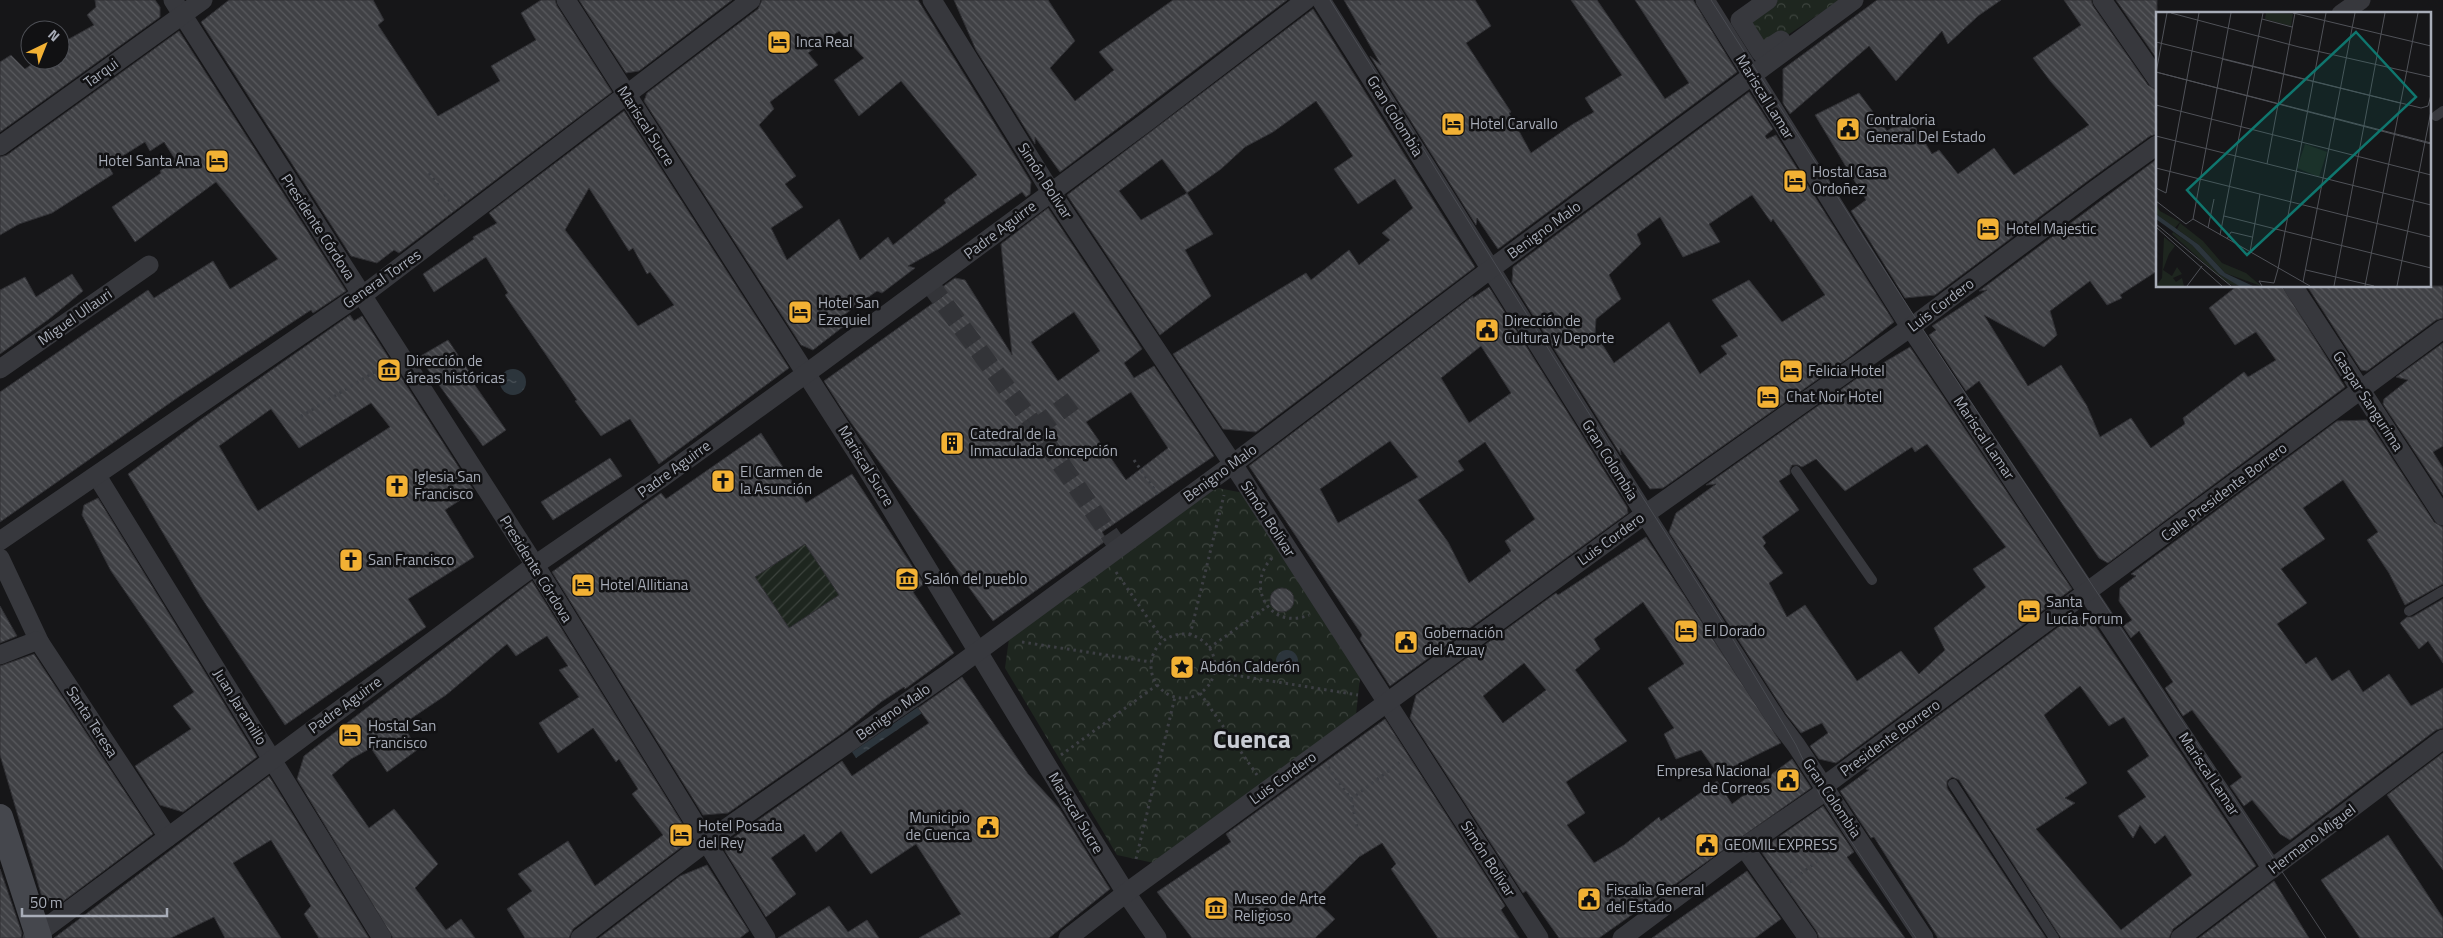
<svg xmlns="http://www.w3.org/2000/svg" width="2443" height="938" viewBox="0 0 2443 938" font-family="'Titillium Web',sans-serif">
<defs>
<pattern id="park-crowns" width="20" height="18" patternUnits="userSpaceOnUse" patternTransform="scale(1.25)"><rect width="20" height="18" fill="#1e261f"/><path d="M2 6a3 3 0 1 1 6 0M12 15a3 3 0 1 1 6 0" fill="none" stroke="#3c433d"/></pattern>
<pattern id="garden-furrows" width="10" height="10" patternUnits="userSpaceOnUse" patternTransform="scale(1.25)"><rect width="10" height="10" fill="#1e261f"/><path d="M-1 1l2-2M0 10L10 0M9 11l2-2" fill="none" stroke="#3c433d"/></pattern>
<pattern id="water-ripples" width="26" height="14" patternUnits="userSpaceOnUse" patternTransform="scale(1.25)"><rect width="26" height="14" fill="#2c353c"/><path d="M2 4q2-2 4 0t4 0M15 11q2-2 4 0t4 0" fill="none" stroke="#485056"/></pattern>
<pattern id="building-back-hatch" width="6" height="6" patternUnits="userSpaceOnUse" patternTransform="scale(1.25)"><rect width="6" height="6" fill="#404145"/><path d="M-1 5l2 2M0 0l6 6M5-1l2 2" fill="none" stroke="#595a5e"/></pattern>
</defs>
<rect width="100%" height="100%" fill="#161618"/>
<g fill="url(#park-crowns)">
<path d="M1768,0H1840L1761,53L1740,20Z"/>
<path d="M1207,486L1244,493L1360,677L1356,715L1154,863L1117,855L1005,668L1010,631Z"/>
</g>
<path fill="url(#garden-furrows)" d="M805,544L839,595L789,628L755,577Z"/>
<g fill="url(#water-ripples)">
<circle cx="513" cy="382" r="13"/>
<circle cx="1287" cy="661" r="11"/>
<path d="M918,707L922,713L856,758L852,752Z"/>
</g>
<g fill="url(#building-back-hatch)" stroke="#303034" fill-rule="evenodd">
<path d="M95,0H155L160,7V17L0,132V62L11,55L25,69L38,60H60V44L94,25L87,15L96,7Z"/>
<path d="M229,0H373L384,20L378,25L438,116L500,81L491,66L536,40L521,13L541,0H555L557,6L612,92L399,253L394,250L377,263L351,256L201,22Z"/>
<path d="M579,0H732L639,71L626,73Z"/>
<path d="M762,0H918L1031,182L1030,194L1026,197L1022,192L940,248L908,266L915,268L882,293L877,291L860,303L840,318L844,326L813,350L801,345L644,101L647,93L758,9ZM839,31L864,58L834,80L859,116L901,81L977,175L944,200L946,203L893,245L888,237L860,260L839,219L787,260L771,228L803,207L785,184L796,176L759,125L774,109L770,102L818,65L808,53Z"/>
<path d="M954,0H1048L1075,41L1050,68L1075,101L1114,70L1099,52L1173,0H1287L1060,172L1035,137V144L976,50Z"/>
<path d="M1344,0H1475L1491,26L1466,43L1511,112L1509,113L1531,153L1573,124L1594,112L1585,98L1622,75L1571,0H1597L1665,99L1689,83L1635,0H1693L1737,72L1498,249L1477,218L1476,225L1370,56L1381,65Z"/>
<path d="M1877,0H2001L1978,16L1948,44L1942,31L1896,81L1869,46L1790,114L1783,103V69Z"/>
<path d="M2064,0H2091L2093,6L2148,85L2157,90V134L2150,136L2089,180L1935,295L1905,298L1851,211L1866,200L1815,115L1859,93L1887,131L1909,117L1932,154L1939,150L1958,174L1994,148L2014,175L2089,125L2051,82L2033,58L2081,25Z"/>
<path d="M2116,0H2157V59Z"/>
<path d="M1313,9L1475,267L1256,432L1223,429L1173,354L1306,273L1311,280L1349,250L1359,265L1390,240L1382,233L1413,208L1395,179L1358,204L1334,169L1353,156L1316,101L1273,132L1245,147L1221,169L1187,193L1213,234L1185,250L1211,296L1160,335L1067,195ZM1162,159L1187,193L1141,220L1119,191Z"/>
<path d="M179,31L346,291L313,313L311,310L177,398L0,522V392L148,290L154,298L213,261L230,289L278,259L216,182L135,242L112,207L161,173L160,171L175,159L164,142L150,151L145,142L108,165L113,174L52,213L19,224L0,235V157L7,155Z"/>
<path d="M1749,92L1773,129L1765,136L1767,139L1776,135L1894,322L1851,356L1663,488L1650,489L1620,448L1621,455L1512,282L1513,267ZM1752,195L1771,222L1773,219L1825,295L1782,322L1749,280L1712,300L1738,336L1721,346L1727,354L1700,374L1669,322L1614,363L1595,333L1596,319L1621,299L1609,275L1641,244L1637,234L1660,217L1683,257L1720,242L1709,224Z"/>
<path d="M624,111L789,368L659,464L630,419L601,436L575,401L577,400L505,295L508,293L486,257L434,292L423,274L474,239L473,237L497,223L489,213ZM589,188L629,251L633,248L647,274L650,272L674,305L638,326L565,230Z"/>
<path d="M2157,159V271L2120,295L2122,298L2107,305L2090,281L2050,311L2057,335L2044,347L1984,315L2028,386L2061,365L2087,406L2100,437L2131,418L2151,448L2185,424L2183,418L2244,372L2248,377L2276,360L2256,332L2235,345L2209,308L2237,286H2282L2345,387L2108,563L2099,558L1979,381L1966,391L1929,335L1936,330L1932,326L1987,290L1979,291Z"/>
<path d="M1048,208L1142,349L1124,363L1134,378L1154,366L1214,456L1102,532L1107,540L993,621L847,417L824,381L943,296L938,290L955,278L965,280L1012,355L1001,244ZM1074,312L1100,351L1058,381L1031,342ZM1131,392L1168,448L1126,480L1086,422Z"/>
<path d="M72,274L83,291L49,319L0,354V290L25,277L36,297Z"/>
<path d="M2307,286H2443V318L2436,320L2367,371L2361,370Z"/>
<path d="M1489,287L1627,507L1628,513L1390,686L1360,639L1362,635L1249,466L1473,296V298ZM1481,346L1511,393L1469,423L1441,378ZM1390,441L1418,477L1338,523L1320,489ZM1485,442L1535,519L1505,541L1511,551L1469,583L1448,542L1418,500L1464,470L1458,461Z"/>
<path d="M350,315L354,321L362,316L474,491L445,510L474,557L408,599L426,627L285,725L201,597L128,474L200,420ZM371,403L390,427L258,511L219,446L271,409L299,448Z"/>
<path d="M448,340L474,379L472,381L506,430L483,446L419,357Z"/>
<path d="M2443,343V446L2433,452L2443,468V495L2383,404L2384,399L2408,380L2396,377Z"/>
<path d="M1910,347L2072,589L1836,763L1819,759L1810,746L1828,733L1822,723L1801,733L1786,714L1669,532L1676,513L1716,484L1706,485L1856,379ZM1927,444L2006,547L1973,569L1986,587L1934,628L1945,650L1919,674L1901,651L1857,681L1805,605L1787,617L1769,583L1783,573L1763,546L1766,543L1762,537L1799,510L1779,481L1790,474V469L1792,465H1798L1802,467L1816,459L1845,491L1912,447L1915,452Z"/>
<path d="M2367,420L2434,522L2443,527V584L2405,605L2389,573L2367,540L2378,532L2343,480L2303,508L2325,539L2281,569L2307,603L2277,624L2306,664L2316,657L2332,681L2349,670L2363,692L2389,674L2411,706L2443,688V728L2436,730L2290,840L2280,834L2252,800L2244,806L2230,786L2242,777L2192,710L2183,716L2165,688L2173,682L2139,631L2131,638L2123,626L2132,620L2119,601L2120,588L2136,576L2131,574L2337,421Z"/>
<path d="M761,433L806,503L852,474L924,584L913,592L954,653L905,689L904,687L881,702L844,732L728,813L703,815L552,572L661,493L666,499ZM805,544L839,595L789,628L755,577Z"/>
<path d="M610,458L622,476L553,520L541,502Z"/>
<path d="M98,498L257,757L183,812L160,805L135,766L191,729L173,706L194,692L111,571L82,515L84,505Z"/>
<path d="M1646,537L1781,743L1718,774L1701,750L1676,759L1664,734L1674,728L1648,688L1684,664L1643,602L1594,639L1600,649L1575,670L1627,741L1566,782L1585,813L1567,825L1594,863L1624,845L1659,817L1661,821L1717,781L1732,804L1792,759L1811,788L1599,938H1559L1526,891L1523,893L1410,718L1416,695L1556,593L1558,595ZM1524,663L1546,690L1503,723L1483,696Z"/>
<path d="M532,581L692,839L573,929L569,938H525L507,909L532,891L518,874L568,841L595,886L663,835L632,794L638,789L619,759L616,762L593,728L558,753L539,723L579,697L559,670L568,666L547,636L516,656L507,644L446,695L403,724L417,750L387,772L371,748L351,759L332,775L369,828L394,809L438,864L415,888L446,930L461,919L475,938H393L297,779L304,756Z"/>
<circle cx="1282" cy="600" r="12"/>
<path d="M2443,599V663L2428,641L2419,649L2400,623L2407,617H2412Z"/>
<path d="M0,606L17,636L0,643Z"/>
<path d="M2072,617L2090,618L2256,866L2173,929L2169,938H2061L1959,780L1952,777L1947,781V788L2046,938H1938L1874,837L1871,838L1840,791L1869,770L1866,769ZM2080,686L2109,726L2124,717L2149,756L2127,771L2146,797L2118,816L2133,838L2140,825L2155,844L2165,835L2192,875L2121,930L2036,829L2075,803L2065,798L2087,783L2044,715Z"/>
<path d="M34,654L153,834L57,906L42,897L0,755V666Z"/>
<path d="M962,677L1028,774L1059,808L1110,889L1049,938H919L961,914L916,844L871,874L841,831L816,852L804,834L771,858L796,894L766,917L725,851L730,840L842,761L852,776L929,723L918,708Z"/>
<path d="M1385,719L1505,906L1501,910L1519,938H1438L1391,869L1396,864L1382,843L1359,857L1315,900L1335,919L1315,938H1192L1157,892L1231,842L1226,834Z"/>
<path d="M2443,753V870L2387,795Z"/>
<path d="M269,776L369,938H319L304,914L311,906L271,840L233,863L281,938H225L214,917L171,938H54Z"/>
<path d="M1823,806L1854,852L1847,857L1905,938H1819L1817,932L1760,850Z"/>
<path d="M2388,835L2443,918V938H2360L2321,880Z"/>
<path d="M707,865L749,931L740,938H599L680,876Z"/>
<path d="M0,869L22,933L21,938H0Z"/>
<path d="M1747,871L1781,919L1755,938H1652Z"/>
<path d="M2274,881L2309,938H2199Z"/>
<path d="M829,906L848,932L867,920L879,938H778Z"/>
</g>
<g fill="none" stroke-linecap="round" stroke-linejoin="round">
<g stroke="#333438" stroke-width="19" stroke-dasharray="19 9" stroke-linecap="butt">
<path d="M929,283L1036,428L1119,548"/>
<path d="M1036,428L1073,401"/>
</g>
<g stroke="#3d3f44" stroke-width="3" stroke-dasharray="2.5 4" stroke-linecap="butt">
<path d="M429,173L452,204"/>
<path d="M295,420L386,365"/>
<path d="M1134,460L1159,496"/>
<path d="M1272,558C1244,587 1271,631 1309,615"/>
<path d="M1116,572L1163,640"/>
<circle cx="1183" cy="666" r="32"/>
<path d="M1190,635L1224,495"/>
<path d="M1022,642L1151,662"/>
<path d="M1209,648L1268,606"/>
<path d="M1215,672L1358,695"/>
<path d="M1200,693L1257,775"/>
<path d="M1061,755L1157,685"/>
<path d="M1328,767L1351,799L1403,760"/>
<path d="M1351,799L1357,827"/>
<path d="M1136,859L1175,697"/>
<path d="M1790,882L1841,843"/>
</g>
<g stroke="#37383d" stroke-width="10">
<path d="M2436,116L2443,111"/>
<path d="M1796,471L1872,580"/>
<path d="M2409,611L2443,591"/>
<path d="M1953,784L2054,938"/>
</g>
<g stroke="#37383d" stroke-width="19">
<path d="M173,0L535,565L766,938"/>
<path d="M566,0L864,464L1082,823L1126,893L1157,938"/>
<path d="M932,0L1051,192L1233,464L1539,938"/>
<path d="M1321,0C1474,240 1622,482 1777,720L1796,745L1924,938"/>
<path d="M1705,0L1910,327L2272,869"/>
<path d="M1768,0L1740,20L1761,53L1781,40"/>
<path d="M2102,0L2157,79"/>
<path d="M2341,14L2361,0"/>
<path d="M0,146L203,0"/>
<path d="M2293,286L2443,516"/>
<path d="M0,369L149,265"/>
<path d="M97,476L382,938"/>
<path d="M0,541L361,294L367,292L751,0"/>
<path d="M0,558L40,643"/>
<path d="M0,655L36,641L40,643L168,837"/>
<path d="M1744,847L1808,938"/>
<path d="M32,938L535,565L659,480L822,362L1145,123L1306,0"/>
<path d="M580,938L705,843L950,672L1233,464L1492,268L1854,0"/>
<path d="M1068,938L1126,893L1637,520L1918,322L2096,189L2157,145"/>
<path d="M1622,938L1744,847L1820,795L1824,786L2443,329"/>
<path d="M2180,938L2443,739"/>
</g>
<path stroke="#45474d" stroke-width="26" d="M0,817L39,938"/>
<g stroke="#4a4c52" stroke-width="1">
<path d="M1330,0L1576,393L1728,631L1796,745L1820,795L1916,938"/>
<path d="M1711,0L1918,322L2326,938"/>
</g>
</g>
<defs>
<g id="hotel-square" transform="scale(1.25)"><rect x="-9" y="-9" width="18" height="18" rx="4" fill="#f2b134" stroke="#111113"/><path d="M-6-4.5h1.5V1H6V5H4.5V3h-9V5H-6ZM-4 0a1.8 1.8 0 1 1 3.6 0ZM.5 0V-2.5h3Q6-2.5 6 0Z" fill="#111"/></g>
<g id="civic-square" transform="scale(1.25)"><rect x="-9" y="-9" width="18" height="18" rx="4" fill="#f2b134" stroke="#111113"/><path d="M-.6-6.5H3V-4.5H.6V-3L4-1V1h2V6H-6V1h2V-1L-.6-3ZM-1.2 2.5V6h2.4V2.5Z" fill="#111"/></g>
<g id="museum-square" transform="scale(1.25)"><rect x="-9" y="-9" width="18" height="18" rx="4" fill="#f2b134" stroke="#111113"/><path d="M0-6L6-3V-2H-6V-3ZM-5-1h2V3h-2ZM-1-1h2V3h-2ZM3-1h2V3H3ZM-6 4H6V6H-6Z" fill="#111"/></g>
<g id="building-square" transform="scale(1.25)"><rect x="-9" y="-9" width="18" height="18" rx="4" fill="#f2b134" stroke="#111113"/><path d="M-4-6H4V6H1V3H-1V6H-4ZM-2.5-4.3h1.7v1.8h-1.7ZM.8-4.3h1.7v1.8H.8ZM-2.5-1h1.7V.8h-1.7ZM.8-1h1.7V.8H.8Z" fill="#111"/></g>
<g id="church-square" transform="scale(1.25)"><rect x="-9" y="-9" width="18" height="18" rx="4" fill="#f2b134" stroke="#111113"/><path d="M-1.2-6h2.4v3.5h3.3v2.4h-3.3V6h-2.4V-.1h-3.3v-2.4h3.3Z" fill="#111"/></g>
<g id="sight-square" transform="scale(1.25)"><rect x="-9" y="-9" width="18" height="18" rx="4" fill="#f2b134" stroke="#111113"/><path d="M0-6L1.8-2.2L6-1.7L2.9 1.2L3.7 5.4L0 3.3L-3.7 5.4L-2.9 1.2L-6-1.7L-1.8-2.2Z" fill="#111"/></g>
</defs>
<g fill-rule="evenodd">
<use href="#hotel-square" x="779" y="42"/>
<use href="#hotel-square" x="1453" y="124"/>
<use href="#civic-square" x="1848" y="129"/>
<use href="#hotel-square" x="217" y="161"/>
<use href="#hotel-square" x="1795" y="181"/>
<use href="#hotel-square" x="1988" y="229"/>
<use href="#hotel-square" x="800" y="312"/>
<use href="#civic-square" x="1487" y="330"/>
<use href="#museum-square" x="389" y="370"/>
<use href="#hotel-square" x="1791" y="371"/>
<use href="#hotel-square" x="1768" y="397"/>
<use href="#building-square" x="952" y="443"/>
<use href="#church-square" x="723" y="481"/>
<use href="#church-square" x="397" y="486"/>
<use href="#church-square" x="351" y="560"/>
<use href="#museum-square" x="907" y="579"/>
<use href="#hotel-square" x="583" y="585"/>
<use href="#hotel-square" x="2029" y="611"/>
<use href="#hotel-square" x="1686" y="631"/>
<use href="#civic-square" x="1406" y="642"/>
<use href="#sight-square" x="1182" y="667"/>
<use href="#hotel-square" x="350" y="735"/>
<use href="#civic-square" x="1788" y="780"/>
<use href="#civic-square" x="988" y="827"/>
<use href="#hotel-square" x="681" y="835"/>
<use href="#civic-square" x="1707" y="845"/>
<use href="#civic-square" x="1589" y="899"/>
<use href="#museum-square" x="1216" y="908"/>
</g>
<g text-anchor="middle" stroke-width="5" stroke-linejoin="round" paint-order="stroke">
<g font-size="15" fill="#a8adb8" stroke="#111113" text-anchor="start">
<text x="796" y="47">Inca Real</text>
<text x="1866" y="125">Contraloria<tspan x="1866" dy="17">General Del Estado</tspan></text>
<text x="1470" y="129">Hotel Carvallo</text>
<text x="200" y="166" text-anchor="end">Hotel Santa Ana</text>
<text x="1812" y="177">Hostal Casa<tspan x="1812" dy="17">Ordoñez</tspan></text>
<text x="2006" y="234">Hotel Majestic</text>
<text x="818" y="308">Hotel San<tspan x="818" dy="17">Ezequiel</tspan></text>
<text x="1504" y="326">Dirección de<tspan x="1504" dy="17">Cultura y Deporte</tspan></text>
<text x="406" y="366">Dirección de<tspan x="406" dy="17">áreas históricas</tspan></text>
<text x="1808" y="376">Felicia Hotel</text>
<text x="1786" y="402">Chat Noir Hotel</text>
<text x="970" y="439">Catedral de la<tspan x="970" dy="17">Inmaculada Concepción</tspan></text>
<text x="740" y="477">El Carmen de<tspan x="740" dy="17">la Asunción</tspan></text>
<text x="414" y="482">Iglesia San<tspan x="414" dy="17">Francisco</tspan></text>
<text x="368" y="565">San Francisco</text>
<text x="924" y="584">Salón del pueblo</text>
<text x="600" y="590">Hotel Allitiana</text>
<text x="2046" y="607">Santa<tspan x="2046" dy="17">Lucía Forum</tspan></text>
<text x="1704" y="636">El Dorado</text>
<text x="1424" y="638">Gobernación<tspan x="1424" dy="17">del Azuay</tspan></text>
<text x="1200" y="672">Abdón Calderón</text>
<text x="368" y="731">Hostal San<tspan x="368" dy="17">Francisco</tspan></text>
<text x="1770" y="776" text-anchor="end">Empresa Nacional<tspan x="1770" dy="17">de Correos</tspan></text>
<text x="970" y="823" text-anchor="end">Municipio<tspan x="970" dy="17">de Cuenca</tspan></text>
<text x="698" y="831">Hotel Posada<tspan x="698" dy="17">del Rey</tspan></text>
<text x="1724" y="850">GEOMIL EXPRESS</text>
<text x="1606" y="895">Fiscalia General<tspan x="1606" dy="17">del Estado</tspan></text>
<text x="1234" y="904">Museo de Arte<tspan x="1234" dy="17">Religioso</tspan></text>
</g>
<g font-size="15" fill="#a8adb8" stroke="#111113">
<text transform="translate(101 73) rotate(-36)" y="5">Tarqui</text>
<text transform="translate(1765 97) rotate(58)" y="5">Mariscal Lamar</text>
<text transform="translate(1395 116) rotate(58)" y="5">Gran Colombia</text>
<text transform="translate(646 126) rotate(57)" y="5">Mariscal Sucre</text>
<text transform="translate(1045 181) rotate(57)" y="5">Simón Bolívar</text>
<text transform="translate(318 227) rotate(57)" y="5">Presidente Córdova</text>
<text transform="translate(1000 230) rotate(-37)" y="5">Padre Aguirre</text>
<text transform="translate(1544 230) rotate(-36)" y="5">Benigno Malo</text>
<text transform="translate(382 279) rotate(-35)" y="5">General Torres</text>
<text transform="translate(1941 305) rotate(-37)" y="5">Luis Cordero</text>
<text transform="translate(75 317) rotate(-35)" y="5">Miguel Ullauri</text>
<text transform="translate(2368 401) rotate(57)" y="5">Gaspar Sangurima</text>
<text transform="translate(1984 438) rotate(56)" y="5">Mariscal Lamar</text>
<text transform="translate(1610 460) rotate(58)" y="5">Gran Colombia</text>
<text transform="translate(866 466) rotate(58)" y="5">Mariscal Sucre</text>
<text transform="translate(674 469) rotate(-36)" y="5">Padre Aguirre</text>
<text transform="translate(1220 473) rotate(-36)" y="5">Benigno Malo</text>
<text transform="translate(2224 492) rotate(-37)" y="5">Calle Presidente Borrero</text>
<text transform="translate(1268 519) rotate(57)" y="5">Simón Bolívar</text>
<text transform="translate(1611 539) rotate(-36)" y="5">Luis Cordero</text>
<text transform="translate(536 569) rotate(58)" y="5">Presidente Córdova</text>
<text transform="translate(345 705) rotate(-36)" y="5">Padre Aguirre</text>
<text transform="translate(240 707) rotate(58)" y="5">Juan Jaramillo</text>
<text transform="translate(893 712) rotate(-35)" y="5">Benigno Malo</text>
<text transform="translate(92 722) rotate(57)" y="5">Santa Teresa</text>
<text transform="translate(1890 738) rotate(-36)" y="5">Presidente Borrero</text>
<text transform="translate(2209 774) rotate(56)" y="5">Mariscal Lamar</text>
<text transform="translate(1283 778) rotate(-36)" y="5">Luis Cordero</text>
<text transform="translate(1832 798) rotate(56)" y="5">Gran Colombia</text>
<text transform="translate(1076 813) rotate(59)" y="5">Mariscal Sucre</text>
<text transform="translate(2312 839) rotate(-37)" y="5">Hermano Miguel</text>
<text transform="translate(1488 859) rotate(57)" y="5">Simón Bolívar</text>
</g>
<g font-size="25" font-weight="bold" fill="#c9ccd4" stroke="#111113">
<text x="1252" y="748">Cuenca</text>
</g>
</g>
<g transform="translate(2156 12)">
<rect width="275" height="275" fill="#161618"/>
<path d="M110,1L137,2L135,14L109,7ZM149,132L171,140L163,165L141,156ZM0,192L4,199L24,210L19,216L0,202ZM24,211L47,229L66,251L90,261L105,274L69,261L43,233L21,217ZM17,220L36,233L63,262L84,274L73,272L56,258L16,222Z" fill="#1e261f"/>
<path d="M8,225L19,234L13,242L7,258L16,264L21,255L26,262L17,266L20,270L26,266L28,274H0L6,266Z" fill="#1e261f"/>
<path d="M0,202L43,233L69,261L97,274H83L63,262L36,233L0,207Z" fill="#2c353c"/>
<path fill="none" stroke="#505258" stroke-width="1" d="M15,1L143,35L275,65M137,1L275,34M106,7L136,15M0,30L265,96L272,94L275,83M66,47L244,91M0,60L275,131M0,60L275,132M0,61L11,1M0,93L275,163M0,124L275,193M111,152L139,1M0,156L275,225M0,176L10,181L43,1M0,189L30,212L37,207M68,204L275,256M37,207L75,1M37,207L154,274M0,212L75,274M0,215L66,274M52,216L58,187M64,223L107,1M71,227L75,220L96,225M94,240L104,182M150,258L218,274M147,270L199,1M31,274L46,254M106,274L103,269L118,271L122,257L170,1M178,274L229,1M209,274L262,1M241,274L275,99"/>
<path fill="#0f766e" fill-opacity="0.15" stroke="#0f766e" stroke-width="2.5" d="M200,20L260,85L91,243L31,178Z"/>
<rect width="275" height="275" fill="none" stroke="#a8adb8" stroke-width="2.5"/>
</g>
<g transform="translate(45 45) rotate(43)"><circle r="24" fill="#111113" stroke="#4d4f55"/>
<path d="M0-4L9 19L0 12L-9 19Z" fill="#f2b134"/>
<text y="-8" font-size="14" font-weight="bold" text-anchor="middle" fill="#a8adb8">N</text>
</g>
<path d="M22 908v8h145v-8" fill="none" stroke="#a8adb8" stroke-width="2.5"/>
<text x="30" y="908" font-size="15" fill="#a8adb8" stroke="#111113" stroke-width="4" paint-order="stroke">50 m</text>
</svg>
